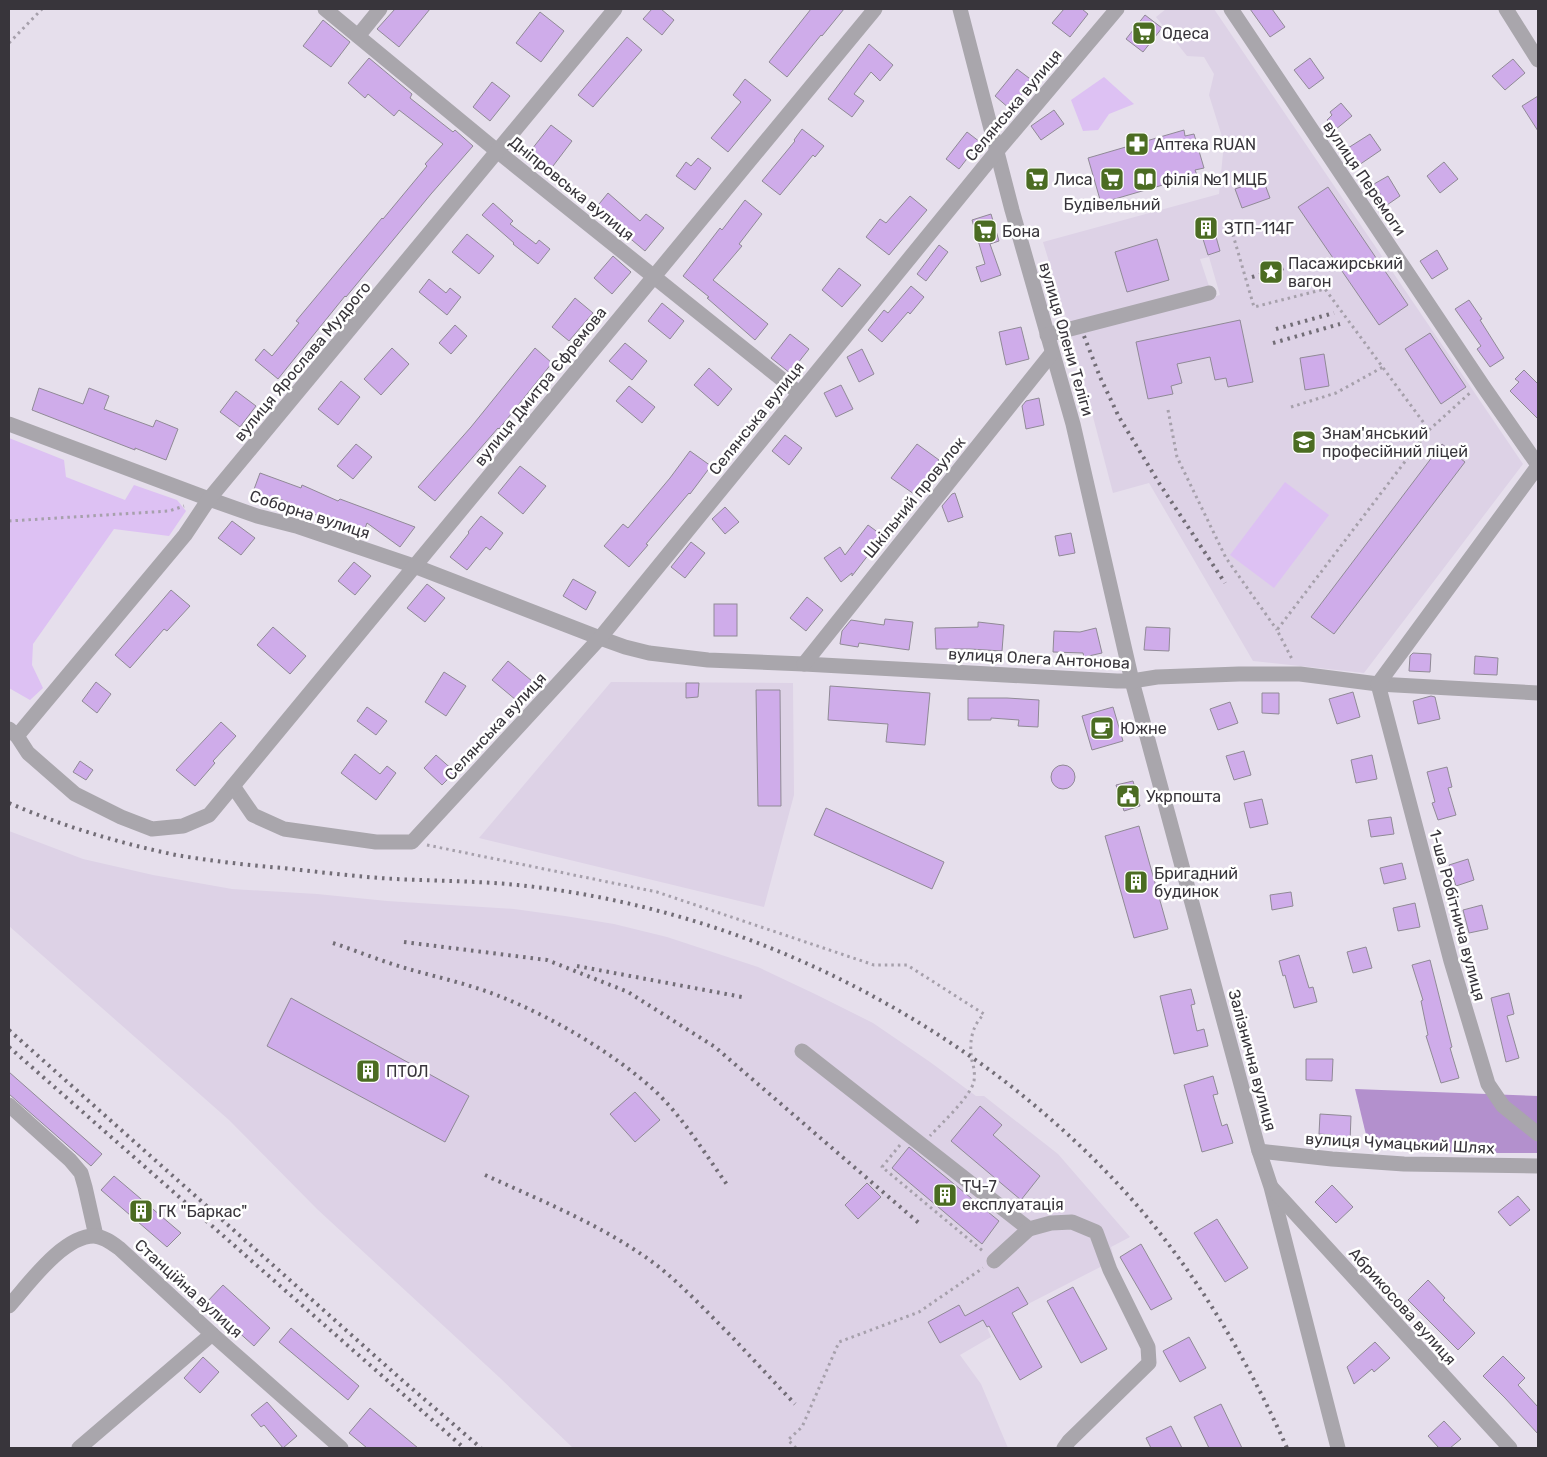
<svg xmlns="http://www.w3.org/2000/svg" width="1547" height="1457" viewBox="0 0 1547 1457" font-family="Rubik,sans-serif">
<rect width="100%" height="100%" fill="#e6dfec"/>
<g fill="#ddd2e6">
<path d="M1166,9H1214L1523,464L1364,673L1253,661L1149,483L1113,493L1071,333L1220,295L1209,257L1200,259L1209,286L1068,324L1043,242L1219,194L1224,143L1209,95L1214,74L1204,57L1187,56L1156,17Z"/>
<path d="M611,682L793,683L794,795L764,907L479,838Z"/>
<path d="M9,831L83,859L153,875L232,889L317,894L387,901L514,909L565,916L614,924L667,937L758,967L817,995L873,1023L930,1062L976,1096H984L1058,1154L1130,1237L1111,1247L1114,1260L1028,1304L987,1327L991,1337L960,1355L981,1384L1008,1448H573L499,1377L317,1209L229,1120L9,926Z"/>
</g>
<g fill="#ddc1f3">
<path d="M1104,77L1134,104L1109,114L1098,130L1083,131L1071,100Z"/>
<path d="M9,438L64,460L66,477L125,500L134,485L177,500L186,511L169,536L114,529L33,644L32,665L43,688L30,700L9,688Z"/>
<path d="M1285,482L1329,515L1274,588L1230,555Z"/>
</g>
<path fill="#b390cd" d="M1355,1089L1538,1096V1153H1457L1368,1143Z"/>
<g fill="#cfacea" stroke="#908a96">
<path d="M395,9H430L399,47L377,29Z"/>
<path d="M652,9H661L674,20L662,35L643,19Z"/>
<path d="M811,9H844L822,36L821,35L787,77L769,62Z"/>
<path d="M1064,9H1082L1088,14L1070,37L1052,23Z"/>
<path d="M1250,9H1272L1285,27L1270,37Z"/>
<path d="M540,12L564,31L541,62L516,43Z"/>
<path d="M1145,15L1162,28L1143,52L1126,39Z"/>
<path d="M323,20L350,42L331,67L303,46Z"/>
<path d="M627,37L642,50L593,107L578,95Z"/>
<path d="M869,44L893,65L880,81L871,72L854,94L864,101L852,117L828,99Z"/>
<path d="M369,58L412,94L410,98L453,132L455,130L473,146L431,194L346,297L345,296L278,379L255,360L264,349L272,356L299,323L296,321L382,218L383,219L427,166L425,164L443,144L399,110L394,116L368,94L365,98L348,83Z"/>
<path d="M1310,58L1324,78L1309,89L1294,70Z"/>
<path d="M1513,59L1525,73L1505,90L1492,76Z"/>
<path d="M1017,69L1033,81L1010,109L995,96Z"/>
<path d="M745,79L771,100L728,152L711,138L741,102L733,95Z"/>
<path d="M492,82L510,96L490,121L473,107Z"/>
<path d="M1538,96V131L1522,106Z"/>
<path d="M1341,103L1352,116L1335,130L1327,120L1332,115L1330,112Z"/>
<path d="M1054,110L1064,124L1041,140L1031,126Z"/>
<path d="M551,125L572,141L550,170L528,154Z"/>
<path d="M802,129L824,146L815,157L813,155L780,195L762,181L795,141L794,140Z"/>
<path d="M1184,130L1185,136L1194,134L1204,168L1195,170L1197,175L1101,203L1088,158Z"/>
<path d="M967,132L980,142L959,169L946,159Z"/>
<path d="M1370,134L1381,150L1359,165L1348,148Z"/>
<path d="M698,158L711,168L695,190L676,176L686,162L691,166Z"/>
<path d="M1444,162L1458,179L1440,193L1427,176Z"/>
<path d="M1041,169L1046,187L1032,190L1028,172Z"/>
<path d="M1388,176L1400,196L1387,205L1374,184Z"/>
<path d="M1263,179L1270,198L1242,208L1235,189Z"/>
<path d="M1328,187L1408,305L1379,325L1298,207Z"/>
<path d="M608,193L640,221L646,214L664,228L645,251L595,209Z"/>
<path d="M910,196L927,210L889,255L866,237L880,219L886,223Z"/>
<path d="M745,200L762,214L739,244L742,246L713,280L768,324L755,340L707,298L709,297L683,276L720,228L722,230Z"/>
<path d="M493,203L513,221L510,224L536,244L539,240L550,249L538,264L513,244L514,243L482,215Z"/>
<path d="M991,214L999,241L990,244L1001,275L981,282L976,267L985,264L972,220Z"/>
<path d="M1211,219L1220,251L1208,255L1198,223Z"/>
<path d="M467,234L494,256L479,274L452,252Z"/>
<path d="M1157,239L1169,280L1127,292L1115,252Z"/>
<path d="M939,245L948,252L926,281L917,274Z"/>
<path d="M1437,250L1448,269L1432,279L1420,261Z"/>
<path d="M613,256L631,272L612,294L594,278Z"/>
<path d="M839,268L861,285L842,307L822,290Z"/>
<path d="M429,279L446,293L450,288L461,297L447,315L419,292Z"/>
<path d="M911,286L924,297L910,314L908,312L882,342L868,330L884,310L888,313Z"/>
<path d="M575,298L593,313L569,341L552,327Z"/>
<path d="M1469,300L1482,319L1480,320L1504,358L1490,367L1477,349L1481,346L1455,309Z"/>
<path d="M662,303L684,321L670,339L648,321Z"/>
<path d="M1240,320L1253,382L1228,387L1226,378L1215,380L1210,357L1177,364L1182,383L1171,386L1173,394L1148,399L1136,342Z"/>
<path d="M455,325L467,336L451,354L439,343Z"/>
<path d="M1021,327L1029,359L1006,365L999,332Z"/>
<path d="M1430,333L1466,387L1441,404L1405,349Z"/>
<path d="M790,334L809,349L790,373L771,358Z"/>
<path d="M625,343L647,361L632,380L609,361Z"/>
<path d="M392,348L409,364L381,395L364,379Z"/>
<path d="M535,348L552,363L499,429L498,428L435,501L418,487L471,427Z"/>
<path d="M862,349L874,374L859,382L847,357Z"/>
<path d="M1324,354L1329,386L1305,390L1300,358Z"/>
<path d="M709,368L732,389L718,406L694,385Z"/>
<path d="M1524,370L1538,384V419L1510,391L1519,382L1515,379Z"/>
<path d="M341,381L360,397L338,425L318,409Z"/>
<path d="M841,385L853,409L836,417L824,393Z"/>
<path d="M629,386L655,407L642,423L616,401Z"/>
<path d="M39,388L83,404L89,388L109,396L104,409L153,427L156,420L178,429L166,460L135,448V450L32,410Z"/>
<path d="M236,391L256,406L240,427L220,412Z"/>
<path d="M1039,398L1044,425L1026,429L1022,406L1026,401Z"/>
<path d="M785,435L802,448L789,465L772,451Z"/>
<path d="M356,444L372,457L353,479L337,466Z"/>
<path d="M917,444L939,460L914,494L891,478Z"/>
<path d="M1442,444L1465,462L1334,634L1311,617Z"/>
<path d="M690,451L711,466L690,494L689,493L646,544L648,545L629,567L604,546L623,524L628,528L670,478Z"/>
<path d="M520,466L546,486L523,514L498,493Z"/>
<path d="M260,473L301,488L302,485L338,501L340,499L415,527L400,547L367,523L362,536L331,525L332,522L278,498L277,501L253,492Z"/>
<path d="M955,493L963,517L948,522L942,506L952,494Z"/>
<path d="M725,507L739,522L725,534L712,519Z"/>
<path d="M481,516L503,533L490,550L486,547L467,570L450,557L469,533L468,532Z"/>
<path d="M232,521L255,538L241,555L218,538Z"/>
<path d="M868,525L883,536L852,576V573L841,582L824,558L840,547L845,555Z"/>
<path d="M1071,533L1075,553L1059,556L1055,536Z"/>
<path d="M691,542L705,553L685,578L671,567Z"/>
<path d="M354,562L371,576L355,595L338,581Z"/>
<path d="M573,579L596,592L586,610L563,596Z"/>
<path d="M427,584L445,598L425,622L407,608Z"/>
<path d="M171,590L190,606L167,631L164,629L130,668L115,655Z"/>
<path d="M807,597L823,610L806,631L790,618Z"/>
<rect x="714" y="604" width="23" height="32"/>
<path d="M885,619L913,622L909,650L859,643L858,647L840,644L842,631L851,620L884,625Z"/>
<path d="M978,622L1004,625L1002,651L970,649H936L935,628L978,627Z"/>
<path d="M273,627L306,656L290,674L257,645Z"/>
<path d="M1146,627L1170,628L1169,651L1144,650Z"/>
<path d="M1096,628L1102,653L1084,657L1083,653L1053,652L1054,631L1080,632Z"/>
<path d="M1413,653L1431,654L1430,672L1409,671L1410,656Z"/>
<path d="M1475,656L1498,658L1497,675L1474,674Z"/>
<path d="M508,661L532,681L516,700L492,680Z"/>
<path d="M444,672L466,686L446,716L425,702Z"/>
<path d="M96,682L111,694L97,713L82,701Z"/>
<path d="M686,683H699L698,697L686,698Z"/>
<path d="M830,686L930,693L925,745L886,742L888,724L828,720Z"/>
<path d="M756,690H780L781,806H758Z"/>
<path d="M1353,692L1360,717L1337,724L1329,699Z"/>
<path d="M1262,693H1279V714L1262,713Z"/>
<path d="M1431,696L1435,697L1440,719L1418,724L1413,701Z"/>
<path d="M968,698H1007L1039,700L1038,727L1018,726L1019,720L991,718V720H968Z"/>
<path d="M1230,702L1238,723L1218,730L1210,709Z"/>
<path d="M367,707L387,721L376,735L357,721Z"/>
<path d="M1113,707L1123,741L1092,750L1082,716Z"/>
<path d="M221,722L236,736L213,761L215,763L195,786L176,770Z"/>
<path d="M1244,751L1251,775L1234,780L1226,756Z"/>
<path d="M355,754L380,774L387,766L396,773L376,800L341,773Z"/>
<path d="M436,755L455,772L442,785L424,768Z"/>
<path d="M1372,755L1377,779L1356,783L1351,760Z"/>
<path d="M80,761L93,770L86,780L73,772Z"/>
<circle cx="1063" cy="777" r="12"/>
<path d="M1447,767L1452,787L1448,788L1456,815L1438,820L1432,803L1435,802L1427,772Z"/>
<path d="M1133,781L1140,806L1124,811L1116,785Z"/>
<path d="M1262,799L1268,824L1250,828L1244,803Z"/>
<path d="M826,808L944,862L932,889L814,835Z"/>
<path d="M1391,817L1394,834L1371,837L1368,820Z"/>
<path d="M1139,826L1168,929L1134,938L1105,836Z"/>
<path d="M1468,859L1474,880L1456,886L1449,865Z"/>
<path d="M1402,863L1406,879L1384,884L1380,868Z"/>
<path d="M1291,892L1293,906L1272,910L1270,895Z"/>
<path d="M1415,903L1420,927L1398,931L1393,908Z"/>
<path d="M1482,905L1488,929L1469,933L1463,910Z"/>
<path d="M1366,947L1372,968L1353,973L1347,952Z"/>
<path d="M1299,955L1309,988L1313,987L1317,1002L1294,1008L1285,975L1283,976L1279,961Z"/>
<path d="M1430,960L1452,1047L1450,1048L1459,1078L1441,1083L1426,1036L1428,1035L1421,1001L1423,1000L1412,965Z"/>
<path d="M1191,989L1195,1004L1191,1005L1197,1031L1204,1029L1208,1046L1174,1054L1160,996Z"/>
<path d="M1509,993L1514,1014L1507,1016L1519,1058L1506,1062L1491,998Z"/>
<path d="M291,998L469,1096L445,1142L267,1046Z"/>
<path d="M1306,1059H1333L1332,1081L1306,1080Z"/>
<path d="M9,1072L102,1154L91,1166L9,1094Z"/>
<path d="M1213,1076L1218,1094L1213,1095L1222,1126L1227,1124L1233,1143L1202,1152L1184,1085Z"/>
<path d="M635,1092L660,1120L635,1142L610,1114Z"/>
<path d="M980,1106L1002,1125L993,1135L1040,1176L1021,1200L951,1141Z"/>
<path d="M1320,1114L1351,1116L1350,1142L1331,1140L1332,1135L1319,1134Z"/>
<path d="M909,1147L999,1221L982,1244L892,1168Z"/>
<path d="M114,1176L181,1233L167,1247L101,1190Z"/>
<path d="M867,1183L881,1197L858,1219L845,1205Z"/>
<path d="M1332,1185L1353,1207L1336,1223L1315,1202Z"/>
<path d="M1518,1196L1530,1210L1510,1226L1498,1212Z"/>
<path d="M1217,1219L1248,1268L1225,1282L1194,1233Z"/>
<path d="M1141,1244L1172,1299L1151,1310L1120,1257Z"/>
<path d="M1428,1280L1445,1298L1443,1300L1475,1333L1458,1350L1408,1300Z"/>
<path d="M223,1285L270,1328L254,1346L206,1303Z"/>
<path d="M1018,1287L1028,1304L1012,1313L1042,1367L1020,1380L989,1326L987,1327L983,1320L940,1343L928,1322L959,1305L965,1316Z"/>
<path d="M1073,1287L1107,1349L1081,1363L1047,1301Z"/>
<path d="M291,1328L359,1386L348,1400L279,1342Z"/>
<path d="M1189,1337L1206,1368L1180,1382L1163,1351Z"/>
<path d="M1375,1342L1390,1358L1374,1372L1372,1369L1354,1384L1347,1367Z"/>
<path d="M1503,1356L1525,1378L1518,1385L1538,1407V1434L1505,1398L1483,1376Z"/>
<path d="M203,1357L219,1372L200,1393L184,1378Z"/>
<path d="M267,1402L297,1436L283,1448L264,1425L261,1427L251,1415Z"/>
<path d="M1221,1404L1242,1448H1209L1194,1417Z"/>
<path d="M370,1408L418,1448H367L349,1433Z"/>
<path d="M1444,1421L1461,1439L1450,1448H1439L1428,1436Z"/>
<path d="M1171,1426L1182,1448H1151L1146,1438Z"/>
</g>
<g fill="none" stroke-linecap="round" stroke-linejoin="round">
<g stroke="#a6a0ab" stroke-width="3" stroke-dasharray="2.5 4" stroke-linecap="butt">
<path d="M9,43L42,9"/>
<path d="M1231,228L1254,307L1325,289L1429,430L1277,630L1293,661"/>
<path d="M1291,407L1336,393L1383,367"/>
<path d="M1168,410L1177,457L1226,558L1277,630"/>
<path d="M1429,430L1471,392"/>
<path d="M9,521L169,511L184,506"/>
<path d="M427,845L657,892L874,965H907L984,1014C971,1027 969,1043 972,1061C974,1067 975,1074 974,1081C971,1096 942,1123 930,1136"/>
<path d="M900,1145L882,1167L984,1252"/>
<path d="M796,1448L788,1440L802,1427L839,1342L919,1312L983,1268"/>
</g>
<g stroke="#a9a6ac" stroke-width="15">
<path d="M325,9L497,151L799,393"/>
<path d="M960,9L1012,210L1073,424L1132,681L1259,1151L1271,1187L1338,1448"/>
<path d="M1231,9L1483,386L1538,465"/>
<path d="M1506,9L1538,60"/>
<path d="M358,36L380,9"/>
<path d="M1047,335L1209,293"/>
<path d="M9,424L209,499L257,516L296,526L414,566L600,638L625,647L649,653L708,660L804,664L1117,681H1132L1157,677L1239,674H1300L1378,684L1538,693"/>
<path d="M1538,466L1378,684L1451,961L1488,1084L1503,1106L1538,1134"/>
<path d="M804,664L1052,353"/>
<path d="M9,729L17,736L28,753L75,794L121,817L152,829L183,826L209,815L233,786L253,815L284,829L376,842H412L600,638L997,151L1117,9"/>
<path d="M17,736L185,535L209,499L615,9"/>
<path d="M233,786L875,9"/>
<path d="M802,1051L1029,1229L1051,1223L1072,1222L1096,1232L1110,1270L1148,1347L1149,1363L1069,1441L1064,1448"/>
<path d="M9,1105L70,1160L81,1173L85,1187L96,1236"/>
<path d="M1259,1151L1332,1159L1404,1164L1538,1166"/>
<path d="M1272,1188L1510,1448"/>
<path d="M994,1261L1029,1229"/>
<path d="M9,1306C28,1285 63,1235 95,1236C104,1237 112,1243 119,1248L212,1334L341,1448"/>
<path d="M79,1448L212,1334"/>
</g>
<g stroke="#726d76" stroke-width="4" stroke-dasharray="2.5 5" stroke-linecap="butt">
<path d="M1252,277L1309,261"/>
<path d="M1276,329L1334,313"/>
<path d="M1084,336L1100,377L1119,417L1159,483L1225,583"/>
<path d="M1273,343L1340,324"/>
<path d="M9,803C62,826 119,843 176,855C211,861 247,865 282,868C320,872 358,877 396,879C437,881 478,881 518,885C697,904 864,974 1007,1083C1063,1127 1115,1176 1159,1232C1211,1298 1253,1372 1287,1448"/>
<path d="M404,942L547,960L628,992L715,1047L920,1224"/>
<path d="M333,943C357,951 381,961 405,968C436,977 469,984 499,996C552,1017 612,1052 654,1090C683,1117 705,1154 728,1186"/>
<path d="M577,966L742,997"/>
<path d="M9,1030L402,1380L481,1448"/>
<path d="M9,1047L464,1448"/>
<path d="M485,1175C544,1202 607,1227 659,1267C685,1288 707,1312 730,1335C752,1358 773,1381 795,1404"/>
</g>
</g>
<defs>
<g id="supermarket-square" transform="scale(1.25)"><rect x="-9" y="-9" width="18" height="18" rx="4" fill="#4b6c22" stroke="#fff"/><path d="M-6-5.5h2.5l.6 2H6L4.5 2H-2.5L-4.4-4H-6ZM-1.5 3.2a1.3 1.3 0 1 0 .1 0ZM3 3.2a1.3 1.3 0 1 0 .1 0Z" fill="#fff"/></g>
<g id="pharmacy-square" transform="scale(1.25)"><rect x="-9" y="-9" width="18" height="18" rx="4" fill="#4b6c22" stroke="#fff"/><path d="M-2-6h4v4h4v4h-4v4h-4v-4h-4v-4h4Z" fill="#fff"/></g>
<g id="library-square" transform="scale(1.25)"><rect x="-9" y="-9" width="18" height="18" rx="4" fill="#4b6c22" stroke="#fff"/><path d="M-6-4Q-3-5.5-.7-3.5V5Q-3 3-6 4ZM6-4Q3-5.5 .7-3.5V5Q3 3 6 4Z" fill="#fff"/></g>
<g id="building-square" transform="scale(1.25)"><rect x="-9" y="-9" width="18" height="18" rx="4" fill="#4b6c22" stroke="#fff"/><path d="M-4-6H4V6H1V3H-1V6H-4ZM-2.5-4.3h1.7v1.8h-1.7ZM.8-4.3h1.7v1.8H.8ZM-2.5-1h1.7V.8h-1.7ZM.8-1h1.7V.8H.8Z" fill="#fff"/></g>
<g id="sight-square" transform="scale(1.25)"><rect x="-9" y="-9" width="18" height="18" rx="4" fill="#4b6c22" stroke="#fff"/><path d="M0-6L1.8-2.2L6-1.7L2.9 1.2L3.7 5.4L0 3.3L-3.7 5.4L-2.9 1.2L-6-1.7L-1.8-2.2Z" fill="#fff"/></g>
<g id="university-square" transform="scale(1.25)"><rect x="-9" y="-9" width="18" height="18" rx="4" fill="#4b6c22" stroke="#fff"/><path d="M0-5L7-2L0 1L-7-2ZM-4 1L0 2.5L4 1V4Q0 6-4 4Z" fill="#fff"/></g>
<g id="cafe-square" transform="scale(1.25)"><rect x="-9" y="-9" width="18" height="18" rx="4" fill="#4b6c22" stroke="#fff"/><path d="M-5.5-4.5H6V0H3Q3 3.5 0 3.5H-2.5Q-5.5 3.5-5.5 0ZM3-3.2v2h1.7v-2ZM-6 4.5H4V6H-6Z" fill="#fff"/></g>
<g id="civic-square" transform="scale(1.25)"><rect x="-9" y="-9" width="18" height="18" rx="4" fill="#4b6c22" stroke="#fff"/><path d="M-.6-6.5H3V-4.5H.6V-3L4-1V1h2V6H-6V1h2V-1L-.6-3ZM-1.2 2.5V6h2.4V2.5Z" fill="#fff"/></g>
</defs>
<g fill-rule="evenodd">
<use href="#supermarket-square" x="1144" y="33"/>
<use href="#pharmacy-square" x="1137" y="144"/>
<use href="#supermarket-square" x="1037" y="179"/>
<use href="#supermarket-square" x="1112" y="179"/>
<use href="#library-square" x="1145" y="179"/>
<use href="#building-square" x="1206" y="228"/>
<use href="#supermarket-square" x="985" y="231"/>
<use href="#sight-square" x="1271" y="272"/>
<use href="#university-square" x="1304" y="442"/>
<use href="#cafe-square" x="1102" y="728"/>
<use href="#civic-square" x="1128" y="796"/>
<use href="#building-square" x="1136" y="882"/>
<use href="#building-square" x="368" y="1071"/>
<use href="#building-square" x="945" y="1195"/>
<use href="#building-square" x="141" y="1211"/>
</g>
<g text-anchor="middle" stroke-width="5" stroke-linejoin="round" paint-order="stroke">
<g font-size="16" fill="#38353b" stroke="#fff" text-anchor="start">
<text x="1162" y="39">Одеса</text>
<text x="1154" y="150">Аптека RUAN</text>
<text x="1054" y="185">Лиса</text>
<text x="1162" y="185">філія №1 МЦБ</text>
<text x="1112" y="210" text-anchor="middle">Будівельний</text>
<text x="1224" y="234">ЗТП-114Г</text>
<text x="1002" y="237">Бона</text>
<text x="1288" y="269">Пасажирський<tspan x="1288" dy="18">вагон</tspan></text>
<text x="1322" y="439">Знам'янський<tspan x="1322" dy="18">професійний ліцей</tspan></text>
<text x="1120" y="734">Южне</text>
<text x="1146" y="802">Укрпошта</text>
<text x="1154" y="879">Бригадний<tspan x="1154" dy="18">будинок</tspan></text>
<text x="386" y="1077">ПТОЛ</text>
<text x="962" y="1192">ТЧ-7<tspan x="962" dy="18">експлуатація</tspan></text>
<text x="158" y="1217">ГК "Баркас"</text>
</g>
<g font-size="16" fill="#38353b" stroke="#fff">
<text transform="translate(1013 105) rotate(-50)" y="6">Селянська вулиця</text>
<text transform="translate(1365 178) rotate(56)" y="6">вулиця Перемоги</text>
<text transform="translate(572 188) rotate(39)" y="6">Дніпровська вулиця</text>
<text transform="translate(1067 339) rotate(74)" y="6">вулиця Олени Теліги</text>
<text transform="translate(302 361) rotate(-50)" y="6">вулиця Ярослава Мудрого</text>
<text transform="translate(540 386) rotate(-51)" y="6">вулиця Дмитра Єфремова</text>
<text transform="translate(756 418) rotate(-51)" y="6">Селянська вулиця</text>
<text transform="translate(914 497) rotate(-51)" y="6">Шкільний провулок</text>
<text transform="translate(310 514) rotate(18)" y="6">Соборна вулиця</text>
<text transform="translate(1039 658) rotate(3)" y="6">вулиця Олега Антонова</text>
<text transform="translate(495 726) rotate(-47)" y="6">Селянська вулиця</text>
<text transform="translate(1458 915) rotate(75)" y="6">1-ша Робітнича вулиця</text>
<text transform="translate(1253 1060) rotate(75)" y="6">Залізнична вулиця</text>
<text transform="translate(1400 1143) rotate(3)" y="6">вулиця Чумацький Шлях</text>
<text transform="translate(189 1288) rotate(42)" y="6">Станційна вулиця</text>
<text transform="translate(1403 1306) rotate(48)" y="6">Абрикосова вулиця</text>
</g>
</g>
<rect width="1547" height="1457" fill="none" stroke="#38353b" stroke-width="20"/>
</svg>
